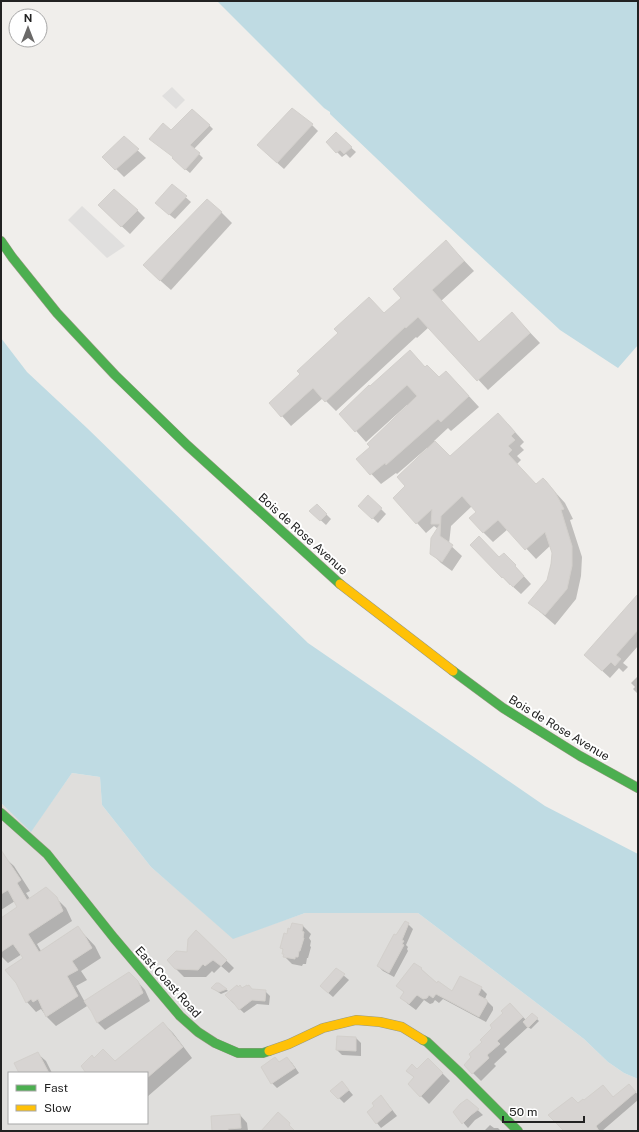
<svg xmlns="http://www.w3.org/2000/svg" width="639" height="1132" viewBox="0 0 639 1132" font-family="'Public Sans',sans-serif">
<rect width="100%" height="100%" fill="#f0eeeb"/>
<path fill="#dfdedc" fill-rule="evenodd" d="M72,773L100,777L102,805L151,867L233,938L305,913H418L584,1039L608,1062L624,1073L638,1079V1131H1V803L31,831ZM9,1073H147V1123H9Z"/>
<g fill="#e0dfde">
<path d="M172,87L185,100L176,109L162,96Z"/>
<path d="M82,206L125,246L107,258L68,220Z"/>
</g>
<g fill="#bfdbe3">
<path d="M217,1H638V345L618,368L560,330L419,199L330,114V112L324,108Z"/>
<path d="M1,338L27,372L87,428L308,643L545,806L638,854V1079L624,1073L608,1062L584,1039L418,913H305L233,939L151,867L102,805L100,777L72,773L31,832L1,803Z"/>
</g>
<g fill="#0003">
<path d="M209,125L213,129L194,149L203,158L190,173L177,162L171,131Z"/>
<path d="M312,125L318,131L284,169L265,152Z"/>
<path d="M336,134L356,152L350,158L346,154L342,157L327,142Z"/>
<path d="M124,138L146,158L124,177L104,157Z"/>
<path d="M172,185L191,202L175,219L161,208Z"/>
<path d="M207,201L222,213L232,223L171,290L154,275Z"/>
<path d="M99,205L137,210L145,218L130,234Z"/>
<path d="M456,252L474,271L441,301L480,343L522,324L540,343L488,390L429,327L417,338L416,337L336,411L323,398L291,426L282,416L384,314Z"/>
<path d="M425,368L439,378L456,382L479,407L451,431L448,428L434,441L450,457L508,424L524,442L520,446L524,450L517,456L521,460L517,464L536,485L546,482L565,503L573,519L570,520L582,557L581,576L576,599L555,625L540,612L530,603L548,580L553,553L551,545L536,559L508,529L493,542L483,532L478,512L472,506L451,526L449,544L462,556L452,571L441,563L431,553L438,529L434,526L426,533L417,523L407,486L428,449L427,448L397,474L396,473L381,484L357,459L371,448L408,406L407,405L366,442L341,414L370,387Z"/>
<path d="M368,496L386,514L378,523L360,506Z"/>
<path d="M317,505L331,519L326,525L316,516Z"/>
<path d="M471,545L499,558L511,562L531,584L521,594L511,585H510Z"/>
<path d="M638,602V646L623,663L628,667L623,672L619,668L610,678L585,655Z"/>
<path d="M638,676V694L633,689L635,687L631,683Z"/>
<path d="M4,857L14,866L30,891L26,893L30,899L46,888L66,908L72,921L37,944L41,951L77,927L95,946L101,958L81,971L87,980L76,986L87,1006L56,1026L46,1016L41,1009L36,1012L27,1002L24,958L22,954L8,963L1,956V919L18,907L15,901L1,910V859Z"/>
<path d="M293,924L303,926L311,934L309,938L311,941L310,946L311,947L308,958H307L306,964H303L302,966L292,964L284,956L285,955L283,953L284,950L281,948L291,930Z"/>
<path d="M408,924L413,929L406,945L408,947L407,949L408,951L394,977L383,971L378,966L396,936Z"/>
<path d="M196,931L234,968L229,973L221,966L214,973L212,971L206,977H184L176,969L188,953Z"/>
<path d="M414,964L421,969L437,984L452,993L481,988L487,994L485,999L493,1007V1010L486,1022L443,999L439,1003L435,1000L433,1003L430,1004L424,1000L416,1010L408,1004L402,998L405,993L398,986Z"/>
<path d="M336,969L349,980L333,997L326,991Z"/>
<path d="M137,981L145,990L150,1001L105,1030L97,1022Z"/>
<path d="M219,984L226,989L228,991L221,994L212,988Z"/>
<path d="M242,989L265,991L270,996L269,1005L257,1004L244,1013L231,1001Z"/>
<path d="M510,1004L526,1020L532,1014L539,1021L531,1029L528,1027L504,1049L507,1052L494,1064L496,1066L481,1081L465,1065L483,1042L505,1013Z"/>
<path d="M163,1023L173,1033L192,1058L147,1097V1073H87L94,1059L115,1062Z"/>
<path d="M356,1038L361,1043V1056L342,1055L337,1050Z"/>
<path d="M38,1054L46,1061L52,1073H20Z"/>
<path d="M287,1058L292,1063L299,1073L277,1088L272,1083L262,1067L279,1063Z"/>
<path d="M428,1059L450,1081L429,1104L409,1084L415,1078L407,1071L417,1070Z"/>
<path d="M342,1082L353,1095L344,1103L332,1091Z"/>
<path d="M634,1090L638,1095V1100L602,1131H565L578,1104L614,1098Z"/>
<path d="M467,1100L483,1115L475,1120L468,1128L454,1112Z"/>
<path d="M386,1102L397,1116L381,1128L368,1112Z"/>
<path d="M240,1115L247,1123L248,1131H213Z"/>
<path d="M490,1125L494,1128H498L501,1131H484Z"/>
</g>
<g fill="#d7d4d2" stroke="#d3d0cc">
<path d="M292,108L313,124L277,163L257,145Z"/>
<path d="M192,109L210,125L190,145L200,153L185,170L172,158L173,157L149,139L163,123L171,130Z"/>
<path d="M336,132L352,147L344,154L340,150L336,153L326,142Z"/>
<path d="M124,136L139,149L115,170L102,157Z"/>
<path d="M172,184L187,196L169,215L155,203Z"/>
<path d="M114,189L138,210L121,227L98,205Z"/>
<path d="M207,199L222,212L160,281L143,265Z"/>
<path d="M446,240L464,261L432,290L479,342L512,312L530,333L477,381L418,317L406,328L405,327L325,402L313,388L281,417L269,403L300,374L297,371L338,333L334,329L369,297L384,313L401,298L393,289Z"/>
<path d="M410,350L425,367L427,365L439,377L446,371L469,396L441,422L438,419L386,465L385,463L370,475L356,459L370,447L367,444L417,396L407,385L355,432L339,414L369,385L370,386Z"/>
<path d="M498,413L515,432L511,436L515,440L508,446L512,450L508,454L536,484L543,478L546,481L555,492L564,509L561,510L572,546V566L567,589L545,615L528,603L547,580L551,564L552,553L545,532L525,550L498,520L483,533L469,518L476,512L462,496L441,516L440,536L453,545L442,562L430,554L431,538L440,524H431L432,509L416,524L393,498L405,486L397,477L435,441L450,456Z"/>
<path d="M368,495L382,508L372,519L358,506Z"/>
<path d="M317,504L327,514L320,521L309,511Z"/>
<path d="M479,536L499,557L504,553L516,565L515,566L524,576L513,587L503,577L502,578L470,545Z"/>
<path d="M638,594V630L616,655L621,659L615,666L611,662L602,671L584,655Z"/>
<path d="M1,850L21,880L17,883L27,900L46,887L57,897L63,911L28,934L39,952L78,926L85,936L92,948L72,961L78,970L67,976L78,996L46,1017L38,999L33,1002L31,999L26,1003L16,983L5,970L23,958L13,944L1,952V918L17,907L8,890L1,894Z"/>
<path d="M405,921L409,923L402,940L404,941L402,944L404,945L389,973L377,966L394,934L396,935Z"/>
<path d="M292,923L303,925L302,931L304,932L303,938H304L300,951H299L298,957H295V959L283,957L284,954H282L283,949L280,948L284,933L287,934L288,928L290,929Z"/>
<path d="M196,930L227,960L221,966L213,960L205,966L203,964L198,970L175,969L167,960L176,951L187,952L188,939Z"/>
<path d="M414,963L422,968L421,969L437,983L438,981L452,991L460,976L482,987L478,995L487,1000V1003L479,1017L436,994L433,998L429,995L427,998L423,999L417,995L409,1004L400,998L404,992L396,986Z"/>
<path d="M336,968L345,974L328,993L320,986Z"/>
<path d="M129,972L138,981L143,993L97,1023L91,1011L84,1001Z"/>
<path d="M216,983H219L227,989L219,992L211,988Z"/>
<path d="M237,985L238,987L240,985L242,988L247,985V986L249,985L252,989L266,990L265,1001L252,1000L239,1010L232,1001H231L225,995Z"/>
<path d="M510,1003L523,1017L497,1041L500,1044L487,1055L489,1058L472,1074L464,1065L471,1057L469,1054L482,1042L480,1040L492,1028L490,1025L503,1013L501,1011Z"/>
<path d="M532,1013L538,1018L528,1028L523,1022Z"/>
<path d="M163,1022L183,1047L147,1078V1073H86L81,1066L92,1055L94,1058L103,1049L115,1061Z"/>
<path d="M337,1036L356,1037V1051L336,1050Z"/>
<path d="M38,1052L49,1073H19L14,1063Z"/>
<path d="M275,1057L279,1062L287,1057L295,1068L271,1084L261,1067Z"/>
<path d="M428,1058L443,1073L420,1097L408,1084L414,1077L406,1071L412,1064L417,1069Z"/>
<path d="M342,1081L349,1090L338,1099L330,1091Z"/>
<path d="M629,1084L636,1092L596,1126L599,1131H564L548,1115L572,1097L578,1103L583,1099L584,1100L603,1085L613,1097Z"/>
<path d="M381,1095L392,1110L376,1124L367,1112L374,1106L372,1103Z"/>
<path d="M467,1099L479,1109L471,1115L462,1124L453,1112L460,1104Z"/>
<path d="M278,1112L290,1123L289,1125L295,1131H261Z"/>
<path d="M240,1114L241,1128L228,1129V1131H212L211,1116Z"/>
</g>
<g fill="none" stroke-linecap="round" stroke-linejoin="round">
<g stroke="#999a82" stroke-width="10">
<g id="fast">
<path d="M1,241L12,257L57,313L115,375L187,445L340,584"/>
<path d="M453,671L503,708L580,756L638,788"/>
<path d="M1,813L47,854L114,938L180,1016L198,1032L215,1043L238,1053H263L269,1051"/>
<path d="M423,1040L427,1042L459,1072L518,1131"/>
</g>
</g>
<g stroke="#999a82" stroke-width="10">
<g id="slow">
<path d="M340,584L453,671"/>
<path d="M269,1051L289,1044L323,1028L356,1020L380,1022L402,1027L423,1040"/>
</g>
</g>
<use href="#fast" stroke="#4caf50" stroke-width="9"/>
<use href="#slow" stroke="#ffc107" stroke-width="9"/>
</g>
<g text-anchor="middle" stroke-width="4" stroke-linejoin="round" paint-order="stroke">
<g font-size="12" fill="#222" stroke="#fff">
<text transform="translate(303 534) rotate(42)" y="4">Bois de Rose Avenue</text>
<text transform="translate(559 728) rotate(31)" y="4">Bois de Rose Avenue</text>
<text transform="translate(168 982) rotate(48)" y="4">East Coast Road</text>
</g>
</g>
<rect width="639" height="1132" fill="none" stroke="#222222" stroke-width="4"/>
<rect x="8" y="1072" width="140" height="52" fill="#ffffff" stroke="#a7a7a7"/>
<rect x="16" y="1085" width="20" height="6" fill="#4caf50" stroke="#a7a7a7"/>
<text x="44" y="1092" font-size="12" fill="#222222">Fast</text>
<rect x="16" y="1105" width="20" height="6" fill="#ffc107" stroke="#a7a7a7"/>
<text x="44" y="1112" font-size="12" fill="#222222">Slow</text>
<g transform="translate(28 28)"><circle r="19" fill="#ffffff" stroke="#a7a7a7"/>
<path d="M0-3L7 15L0 10L-7 15Z" fill="#6a6968"/>
<text y="-6" font-size="11" font-weight="bold" text-anchor="middle" fill="#222222">N</text>
</g>
<path d="M503 1116v6h81v-6" fill="none" stroke="#222222" stroke-width="2"/>
<text x="509" y="1116" font-size="12" fill="#222222" stroke="#ffffff" stroke-width="3" paint-order="stroke">50 m</text>
</svg>
